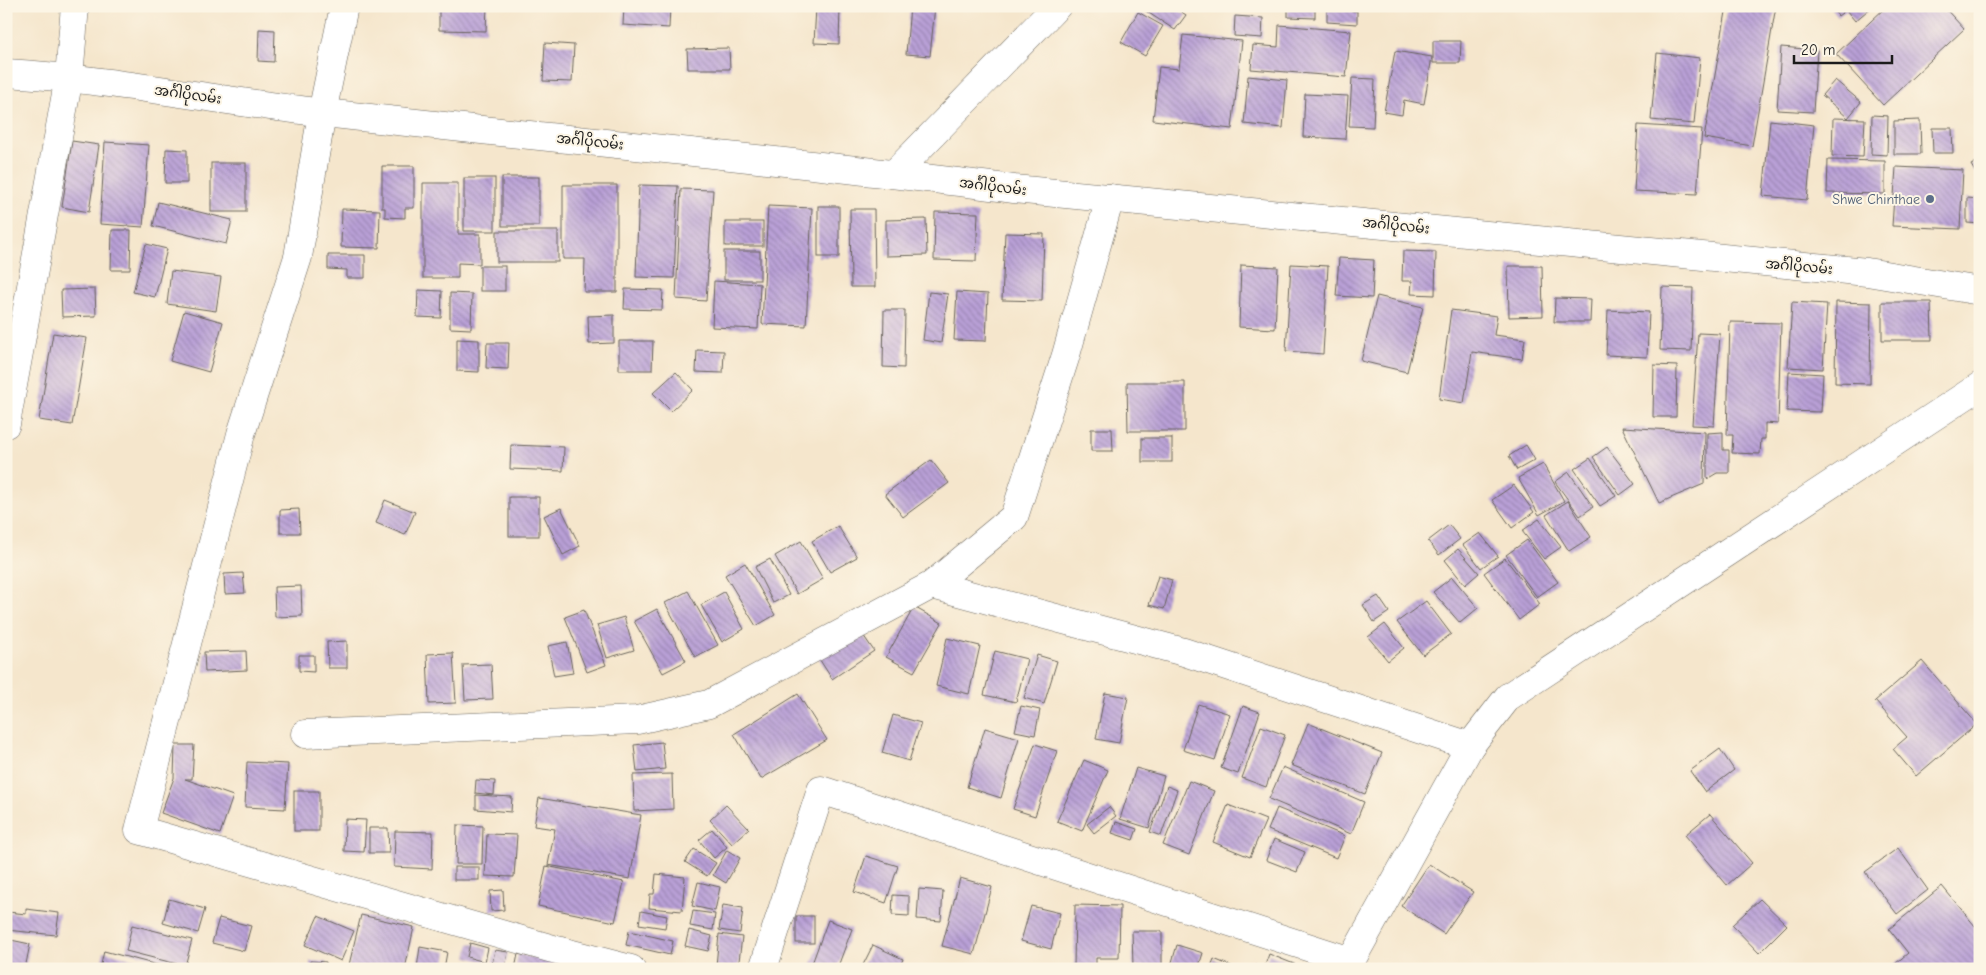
<svg xmlns="http://www.w3.org/2000/svg" width="1986" height="975" viewBox="0 0 1986 975" font-family="'Comic Neue','Noto Sans Myanmar',sans-serif">
<defs>
<pattern id="building-back-hatch" width="6" height="6" patternUnits="userSpaceOnUse" patternTransform="scale(1.25)"><rect width="6" height="6" fill="#b9a0d7"/><path d="M-1 5l2 2M0 0l6 6M5-1l2 2" fill="none" stroke="#9682ae"/></pattern>
</defs>
<rect width="100%" height="100%" fill="#fcf5e5"/>
<filter id="ink" filterUnits="userSpaceOnUse"><feTurbulence type="fractalNoise" baseFrequency=".02" numOctaves="2"/><feDisplacementMap in="SourceGraphic" scale="10" xChannelSelector="R" yChannelSelector="G"/><feConvolveMatrix kernelMatrix="1 2 1 2 8 2 1 2 1" color-interpolation-filters="sRGB"/></filter>
<filter id="wash" filterUnits="userSpaceOnUse"><feTurbulence type="fractalNoise" baseFrequency=".0096" numOctaves="4" result="noise"/><feDisplacementMap in="SourceGraphic" scale="20" xChannelSelector="R" yChannelSelector="G"/><feGaussianBlur stdDeviation="1.12" result="paint"/><feColorMatrix in="noise" values="0 0 0 0 0 0 0 0 0 0 0 0 0 0 0 0 0 1.4 0 .05"/><feComposite in="paint" operator="in"/></filter>
<g filter="url(#wash)">
<rect width="100%" height="100%" fill="#f5e6cc"/>
<g id="blocks">
<g fill="url(#building-back-hatch)">
<path d="M439,6H487L486,31L439,30Z"/>
<path d="M624,6H670L669,28L623,25Z"/>
<path d="M697,6H721V9L697,8Z"/>
<path d="M910,6H935L930,56L906,54Z"/>
<path d="M1138,6H1173L1186,15L1175,30Z"/>
<path d="M1727,6H1776L1752,146L1704,138Z"/>
<path d="M1830,6H1873L1855,21L1846,10L1838,16Z"/>
<path d="M1887,6H1943L1964,29L1883,105L1836,54Z"/>
<path d="M816,7L840,8L839,44L814,43Z"/>
<path d="M1288,7L1315,8V18L1288,17Z"/>
<path d="M1327,9L1357,11V24L1327,22Z"/>
<path d="M1138,12L1163,26L1145,56L1121,42Z"/>
<path d="M1235,16L1263,18L1262,38L1234,36Z"/>
<path d="M1279,25L1351,31L1346,77L1251,69L1253,45L1278,47Z"/>
<path d="M259,29L275,30L274,62L258,61Z"/>
<path d="M1183,35L1242,41L1232,129L1153,120L1159,67L1179,69Z"/>
<path d="M1433,41H1461L1460,63H1433Z"/>
<path d="M545,43L574,45L572,82L543,81Z"/>
<path d="M1781,47L1817,50L1813,112L1777,110Z"/>
<path d="M729,48L730,69H688L687,49Z"/>
<path d="M1395,51L1432,57L1424,104L1404,100L1402,115L1384,112Z"/>
<path d="M1657,53L1700,58L1694,124L1651,120Z"/>
<path d="M1248,76L1287,80L1283,128L1244,124Z"/>
<path d="M1352,78L1375,79L1373,127L1349,126Z"/>
<path d="M1835,80L1861,102L1848,118L1822,95Z"/>
<path d="M1305,94L1348,96L1345,139L1303,137Z"/>
<path d="M1872,115L1888,116L1887,155L1871,154Z"/>
<path d="M1833,118L1865,119L1863,157L1832,156Z"/>
<path d="M1770,120L1814,125L1807,200L1763,196Z"/>
<path d="M1920,120L1921,154H1894V121Z"/>
<path d="M1638,125L1702,129L1697,194L1634,191Z"/>
<path d="M1932,128H1952L1953,153H1933Z"/>
<path d="M72,141L99,145L89,212L62,207Z"/>
<path d="M105,142L149,145L143,227L100,224Z"/>
<path d="M166,149L187,150V183H165Z"/>
<path d="M1828,160L1885,161V194L1827,193Z"/>
<path d="M1980,160V180L1971,165Z"/>
<rect x="211" y="163" width="35" height="49"/>
<path d="M382,166H414V208H405V218L385,217V208H382Z"/>
<path d="M1896,167L1963,170L1960,229L1892,226Z"/>
<rect x="502" y="177" width="37" height="49"/>
<rect x="464" y="178" width="31" height="53"/>
<path d="M423,183H458V234H480V264L458,263V278H423Z"/>
<path d="M563,185H617V292H584L585,259H563Z"/>
<path d="M639,185L678,186L674,278L636,277Z"/>
<path d="M681,189L713,190L706,301L676,299Z"/>
<path d="M1967,198L1980,199V224L1967,223Z"/>
<path d="M158,202L232,220L226,244L153,226Z"/>
<path d="M768,206L812,208L806,326L762,324Z"/>
<rect x="818" y="206" width="21" height="51"/>
<path d="M342,209L380,210L379,248L341,247Z"/>
<path d="M850,209H874L875,287H851Z"/>
<path d="M935,212L978,213L976,261L934,260Z"/>
<path d="M926,219L927,255L886,256V220Z"/>
<rect x="725" y="222" width="38" height="24"/>
<path d="M112,230H131L130,270H111Z"/>
<rect x="497" y="231" width="61" height="31"/>
<path d="M1005,233L1044,234L1042,301L1002,300Z"/>
<path d="M146,244L167,249L155,297L133,292Z"/>
<rect x="724" y="251" width="36" height="29"/>
<path d="M1403,251L1436,252L1435,295L1411,294L1412,281H1402Z"/>
<path d="M328,255H365V278H347V270L328,269Z"/>
<path d="M1339,258L1374,260L1372,298L1336,296Z"/>
<path d="M1291,264L1328,266L1323,354L1286,351Z"/>
<path d="M1241,265L1278,267L1275,329L1239,327Z"/>
<rect x="480" y="266" width="25" height="25"/>
<path d="M1508,266H1542L1543,316L1509,317Z"/>
<path d="M171,271L221,277L216,311L167,304Z"/>
<path d="M714,281L760,284L758,329L712,327Z"/>
<path d="M1662,287L1693,288L1691,351L1660,350Z"/>
<path d="M95,289L96,316L62,317L61,290Z"/>
<path d="M625,289L663,290L662,310L624,309Z"/>
<path d="M418,290L442,291L441,318L417,317Z"/>
<path d="M929,292L948,294L941,343L923,340Z"/>
<path d="M957,292L988,294L986,341L954,340Z"/>
<path d="M450,293L472,294L471,329L450,328Z"/>
<path d="M1377,296L1423,307L1407,372L1361,361Z"/>
<path d="M1555,298L1591,299L1590,322H1554Z"/>
<path d="M1792,302L1827,304L1823,369L1788,367Z"/>
<path d="M1836,302L1871,303L1870,384L1835,383Z"/>
<path d="M1882,302H1931L1932,340H1882Z"/>
<path d="M884,310H905L904,368L883,367Z"/>
<path d="M1451,310L1497,316L1494,335L1525,339L1522,359L1472,352L1464,403L1439,399Z"/>
<path d="M1608,310L1649,312L1647,357L1606,355Z"/>
<path d="M184,311L223,322L209,372L170,361Z"/>
<path d="M614,315V343L589,344L588,316Z"/>
<path d="M1730,322L1781,323L1778,424L1765,423V439H1761L1760,454L1732,453L1733,435H1727Z"/>
<path d="M53,333L87,338L72,425L39,420Z"/>
<path d="M1698,333L1720,334L1714,426L1692,425Z"/>
<path d="M457,339L479,340V372L457,371Z"/>
<path d="M619,341H653L652,370H619Z"/>
<path d="M487,343H509L508,369L486,368Z"/>
<path d="M697,350L724,351L723,373L696,372Z"/>
<path d="M1654,365L1677,366L1676,417H1653Z"/>
<path d="M676,372L693,390L671,411L653,393Z"/>
<path d="M1789,372L1823,374L1821,412L1787,411Z"/>
<path d="M1127,382H1185V431H1128Z"/>
<path d="M1622,427L1705,432L1704,484L1659,503Z"/>
<path d="M1091,429H1112L1113,451H1091Z"/>
<path d="M1723,432V450H1729V473H1717L1707,479V433Z"/>
<rect x="1142" y="438" width="30" height="24"/>
<path d="M511,445L564,447L563,471L510,469Z"/>
<path d="M1526,445L1535,460L1517,470L1509,456Z"/>
<path d="M1607,447L1635,484L1620,495L1593,457Z"/>
<path d="M1590,458L1616,496L1600,506L1574,469Z"/>
<path d="M931,460L949,483L903,517L885,494Z"/>
<path d="M1543,464L1564,501L1539,515L1518,478Z"/>
<path d="M1569,472L1593,507L1580,516L1555,482Z"/>
<path d="M1514,485L1534,512L1512,528L1492,500Z"/>
<rect x="509" y="497" width="30" height="39"/>
<path d="M385,500L415,512L405,535L376,523Z"/>
<path d="M1568,501L1591,537L1569,551L1546,515Z"/>
<path d="M561,508L580,546L563,555L544,516Z"/>
<path d="M299,509L300,533H280V510Z"/>
<path d="M1539,519L1561,547L1544,559L1522,531Z"/>
<path d="M1449,525L1460,539L1439,555L1428,541Z"/>
<path d="M838,526L857,557L830,572L812,541Z"/>
<path d="M1480,533L1498,556L1481,568L1463,545Z"/>
<path d="M1527,540L1558,582L1537,597L1506,555Z"/>
<path d="M801,541L823,579L797,594L775,556Z"/>
<path d="M1458,549L1479,573L1465,585L1445,560Z"/>
<path d="M1505,558L1540,604L1519,620L1484,573Z"/>
<path d="M770,559L789,595L773,603L755,567Z"/>
<path d="M745,563L775,615L756,626L725,575Z"/>
<path d="M243,573L245,593L225,594L224,574Z"/>
<path d="M1158,576L1172,580L1164,609L1149,605Z"/>
<path d="M1452,577L1478,608L1460,623L1433,592Z"/>
<path d="M301,586L302,616L275,617L274,587Z"/>
<path d="M688,591L718,645L695,657L665,603Z"/>
<path d="M724,592L744,629L722,642L701,605Z"/>
<path d="M1378,596L1389,612L1374,622L1363,605Z"/>
<path d="M1426,601L1451,634L1423,655L1397,622Z"/>
<path d="M914,607L942,623L914,672L886,657Z"/>
<path d="M657,609L686,661L663,673L634,621Z"/>
<path d="M584,610L606,665L587,672L565,617Z"/>
<path d="M624,617L634,650L607,658L597,625Z"/>
<path d="M1385,624L1404,648L1388,661L1368,637Z"/>
<path d="M857,626L874,651L832,679L816,654Z"/>
<path d="M947,638L980,646L969,694L936,686Z"/>
<path d="M347,641V668H328L327,642Z"/>
<path d="M567,642L573,673L554,676L548,646Z"/>
<path d="M246,651L247,670L205,672L204,652Z"/>
<path d="M995,651L1027,659L1016,702L984,695Z"/>
<path d="M453,653L456,703L429,704L427,654Z"/>
<path d="M299,655H314V672L299,671Z"/>
<path d="M1037,655L1057,661L1044,704L1024,698Z"/>
<path d="M1922,661L1977,724L1916,776L1893,749L1907,737L1875,701Z"/>
<path d="M491,664L493,699L465,700L463,665Z"/>
<path d="M1105,693L1128,697L1119,743L1096,739Z"/>
<path d="M798,694L827,740L761,779L734,734Z"/>
<path d="M1198,704L1230,714L1215,760L1183,750Z"/>
<path d="M1021,706L1040,710L1035,735L1015,731Z"/>
<path d="M1243,706L1260,712L1238,774L1221,768Z"/>
<path d="M893,715L921,723L909,761L882,753Z"/>
<path d="M1308,723L1382,753L1365,794L1291,765Z"/>
<path d="M1261,726L1285,735L1266,787L1242,778Z"/>
<path d="M985,728L1019,738L1001,798L967,787Z"/>
<path d="M662,742L665,769L637,772L634,745Z"/>
<path d="M1035,744L1057,751L1035,816L1013,809Z"/>
<path d="M175,745H194L192,779H185L233,796L220,834L161,813L174,778Z"/>
<path d="M1720,749L1734,770L1705,792L1690,771Z"/>
<path d="M1084,760L1108,770L1082,831L1057,821Z"/>
<path d="M247,762L288,764L285,809L245,807Z"/>
<path d="M1283,767L1364,802L1351,834L1269,799Z"/>
<path d="M1136,768L1164,776L1149,828L1120,819Z"/>
<path d="M672,774L673,809L634,811L633,775Z"/>
<path d="M476,780L495,781L494,795L475,793Z"/>
<path d="M1189,781L1214,791L1189,855L1163,845Z"/>
<path d="M1167,786L1177,790L1161,836L1150,832Z"/>
<rect x="294" y="791" width="25" height="40"/>
<path d="M476,795L512,797L511,812L476,809Z"/>
<path d="M539,798L641,815L630,879L548,865L555,829L534,826Z"/>
<path d="M726,805L749,829L732,844L710,820Z"/>
<path d="M1228,805L1266,820L1250,857L1213,842Z"/>
<path d="M1109,807L1116,816L1094,833L1087,824Z"/>
<path d="M1277,808L1345,836L1336,858L1268,830Z"/>
<path d="M1710,814L1752,863L1727,885L1685,835Z"/>
<path d="M345,819L366,820L364,852L344,851Z"/>
<path d="M1116,822L1137,829L1133,840L1112,833Z"/>
<path d="M457,825L483,826L482,864H456Z"/>
<path d="M369,828H388L389,853H369Z"/>
<path d="M712,829L727,847L714,858L699,840Z"/>
<path d="M395,831L433,832L432,869L394,867Z"/>
<path d="M487,834L517,835L514,877L485,876Z"/>
<path d="M1274,839L1305,852L1297,872L1266,860Z"/>
<path d="M1898,848L1928,890L1897,914L1865,872Z"/>
<path d="M694,849L716,863L707,876L685,862Z"/>
<path d="M727,850L740,858L726,883L713,875Z"/>
<path d="M866,856L898,866L886,903L854,892Z"/>
<path d="M1429,864L1473,892L1444,934L1401,906Z"/>
<path d="M546,866L624,882L615,922L538,906Z"/>
<rect x="454" y="867" width="25" height="13"/>
<path d="M656,874L685,877L682,911L649,908L650,894H654Z"/>
<path d="M960,878L992,887L974,954L942,946Z"/>
<path d="M698,882L720,887L715,911L692,906Z"/>
<path d="M1942,886L1980,932V963L1973,969H1889L1908,953L1889,929Z"/>
<path d="M919,889L943,891L941,921L917,919Z"/>
<path d="M503,890L504,910L491,911L490,891Z"/>
<path d="M893,895L909,896V916L892,915Z"/>
<path d="M169,899L205,909L198,933L163,923Z"/>
<path d="M1760,899L1787,925L1759,953L1732,925Z"/>
<path d="M723,905L743,908L740,933L719,930Z"/>
<path d="M1075,905L1120,906L1119,958H1096V969H1074Z"/>
<path d="M1031,906L1060,913L1051,949L1021,941Z"/>
<path d="M26,909L59,913L56,935L6,930L8,912L26,914Z"/>
<path d="M641,911L667,916L665,928L639,924Z"/>
<path d="M693,911L715,914L713,930L690,926Z"/>
<path d="M361,915L414,927L405,969H348Z"/>
<path d="M318,916L354,931L341,961L305,945Z"/>
<rect x="796" y="916" width="18" height="27"/>
<path d="M219,918L251,926L244,951L212,943Z"/>
<path d="M828,920L852,929L837,969H810Z"/>
<path d="M132,925L192,940L185,966L126,951Z"/>
<path d="M689,930L712,936L708,951L685,946Z"/>
<path d="M629,931L673,941L670,955L626,945Z"/>
<path d="M1132,931H1162V967H1133Z"/>
<path d="M719,934L742,937L738,969L716,966Z"/>
<path d="M6,939L30,944L25,969H6Z"/>
<path d="M470,943L488,948L485,962L467,957Z"/>
<path d="M873,945L903,959L899,969H861Z"/>
<path d="M1177,945L1203,953L1198,969H1170Z"/>
<path d="M420,947L447,952L444,969L417,968Z"/>
<path d="M495,950L508,952L505,969H491Z"/>
<path d="M104,951L165,967L164,969H100Z"/>
<path d="M518,954L557,963L555,969H515Z"/>
<path d="M1269,954L1299,966L1297,969H1254L1256,965L1264,968Z"/>
<path d="M1214,959L1238,969H1210Z"/>
<path d="M310,961L326,962V969H310Z"/>
</g>
</g>
</g>
<g filter="url(#ink)">
<use href="#blocks" fill-opacity="0" stroke="#68635a" stroke-width="1"/>
<g fill="none" stroke-linecap="round" stroke-linejoin="round">
<g stroke="#68635a" stroke-width="29">
<g id="minor">
<path d="M344,6L322,113L298,257L241,434L139,830L553,949L631,969"/>
<path d="M895,173L1057,6"/>
<path d="M6,424L69,77L75,6"/>
<path d="M932,585L1184,652L1470,746"/>
<path d="M305,734L637,720L709,704L932,585L1014,517L1066,355L1110,198"/>
<path d="M763,969L821,790L1351,961"/>
<path d="M1350,969L1351,961L1470,746L1508,697L1980,386"/>
</g>
</g>
<g stroke="#68635a" stroke-width="29">
<path id="major" d="M6,73C113,79 218,101 325,113C554,139 784,159 1014,189L1867,272L1980,291"/>
</g>
<use href="#minor" stroke="#fff" stroke-width="28"/>
<use href="#major" stroke="#fff" stroke-width="28"/>
</g>
</g>
<circle fill="#5c6f8a" stroke="#fcf5e5" stroke-width="2" cx="1930" cy="199" r="5"/>
<g text-anchor="middle" stroke-width="4" stroke-linejoin="round" paint-order="stroke">
<g font-size="14" fill="#1c1c1c" stroke="#fcf5e5">
<text transform="translate(188 94) rotate(8)" y="5">အင်္ဂါပိုလမ်း</text>
<text transform="translate(590 141) rotate(6)" y="5">အင်္ဂါပိုလမ်း</text>
<text transform="translate(993 186) rotate(7)" y="5">အင်္ဂါပိုလမ်း</text>
<text transform="translate(1396 225) rotate(6)" y="5">အင်္ဂါပိုလမ်း</text>
<text transform="translate(1799 266) rotate(5)" y="5">အင်္ဂါပိုလမ်း</text>
</g>
<g font-size="14" fill="#4e5e75" stroke="#fcf5e5" text-anchor="end">
<text x="1920" y="204">Shwe Chinthae</text>
</g>
</g>
<rect width="1986" height="975" fill="none" stroke="#fcf5e5" stroke-width="25"/>
<path d="M1794 55v8h98v-8" fill="none" stroke="#1c1c1c" stroke-width="2.5"/>
<text x="1801" y="55" font-size="15" fill="#1c1c1c" stroke="#fcf5e5" stroke-width="4" paint-order="stroke">20 m</text>
</svg>
